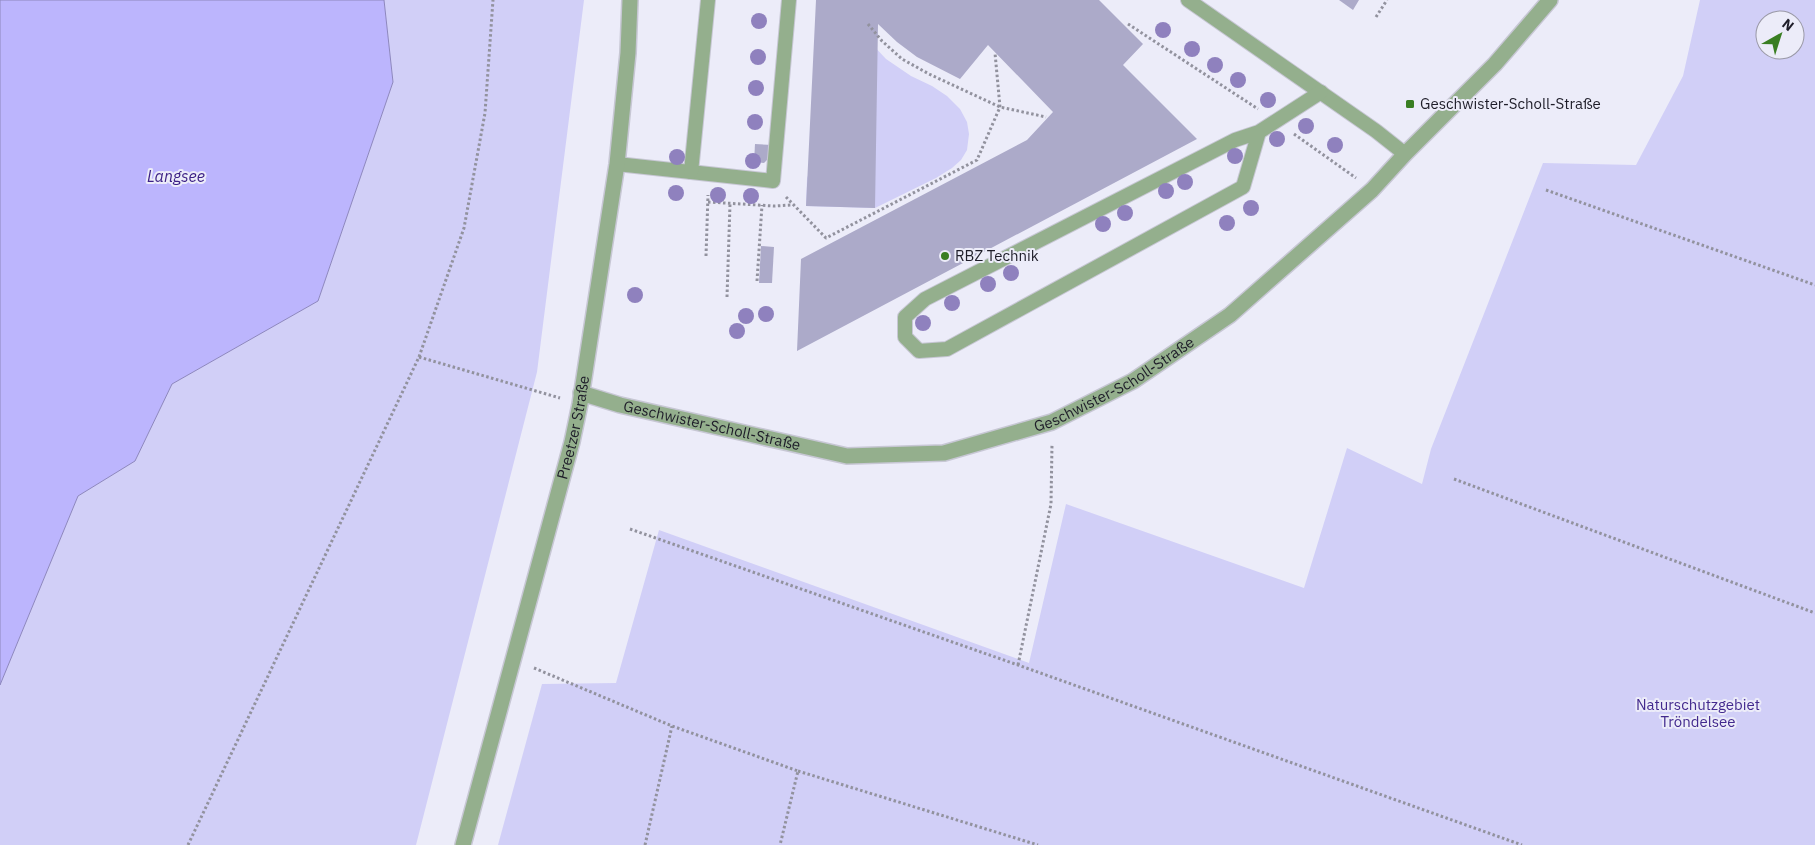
<svg xmlns="http://www.w3.org/2000/svg" width="1815" height="845" viewBox="0 0 1815 845" font-family="'IBM Plex Sans',sans-serif">
<rect width="100%" height="100%" fill="#ececf9"/>
<g fill="#d1cff7" fill-rule="evenodd">
<path d="M384,0H584L537,372L416,845H0V685L78,496L135,461L172,384L318,301L393,82Z"/>
<path d="M1700,0H1815V845H498L542,684L616,683L659,530L1029,663L1066,504L1304,588L1347,448L1422,484L1431,449L1543,163L1636,165L1683,76ZM1765,20H1795V50H1765Z"/>
<path d="M871,43L886,59L911,76L932,86L947,96L960,109L967,122L969,134L967,150L961,160L952,168L936,178L875,208L806,206L807,178Z"/>
</g>
<path fill="#bcb5fd" stroke="#8d87bd" d="M0,0H384L393,82L318,301L172,384L135,461L78,496L0,685Z"/>
<g fill="#acaac9">
<path d="M816,0H1099L1143,44L1123,65L1197,139L797,351L801,259L1027,140L1053,112L988,45L960,79L917,57L897,42L878,24L875,208L806,206Z"/>
<path d="M1339,0H1359L1353,10Z"/>
<path d="M755,144L773,145L772,155L764,163L754,162Z"/>
<path d="M761,246L774,247L772,283H759Z"/>
</g>
<g fill="none" stroke-linecap="round" stroke-linejoin="round">
<g stroke="#c7c7d4" stroke-width="16">
<g id="service">
<path d="M1188,0L1376,131L1405,154"/>
<path d="M1259,132L1235,140L925,299L905,317V337L919,351L947,349L1243,187L1259,132L1321,92"/>
<path d="M617,164L773,181L789,0"/>
<path d="M691,172L708,0"/>
</g>
</g>
<g stroke="#c7c7d4" stroke-width="18">
<g id="minor">
<path id="s1" d="M581,393L620,405L847,456L944,453L1052,422L1133,381L1230,315L1372,190L1405,154L1495,64L1550,0"/>
</g>
</g>
<g stroke="#c7c7d4" stroke-width="18">
<g id="tertiary">
<path id="s2" d="M463,845L572,442L580,404L617,164L628,53L630,0"/>
</g>
</g>
<g stroke="#92929e" stroke-width="3" stroke-dasharray="2.5 2.5" stroke-linecap="butt">
<path d="M1376,17L1387,0"/>
<path d="M868,24L882,41L902,59L929,74L1000,107L1046,117"/>
<path d="M1128,24L1258,109"/>
<path d="M1294,134L1356,178"/>
<path d="M1546,190L1815,285"/>
<path d="M786,197L826,238L977,160L1000,107L995,53"/>
<path d="M708,202L774,206L792,205"/>
<path d="M706,256L708,195"/>
<path d="M757,281L762,205"/>
<path d="M727,297L730,204"/>
<path d="M419,357L560,398"/>
<path d="M1454,479L1815,613"/>
<path d="M630,529L1018,665L1522,845"/>
<path d="M1018,665L1051,504L1052,444"/>
<path d="M534,668L672,726L798,771L780,845"/>
<path d="M798,771L1038,845"/>
<path d="M188,845L419,357L464,228L485,113L493,0"/>
<path d="M645,845L672,726"/>
</g>
<use href="#service" stroke="#94af8d" stroke-width="14"/>
<use href="#minor" stroke="#94af8d" stroke-width="15"/>
<use href="#tertiary" stroke="#94af8d" stroke-width="15"/>
</g>
<g fill="#8f81be">
<circle cx="759" cy="21" r="8"/>
<circle cx="1163" cy="30" r="8"/>
<circle cx="1192" cy="49" r="8"/>
<circle cx="758" cy="57" r="8"/>
<circle cx="1215" cy="65" r="8"/>
<circle cx="1238" cy="80" r="8"/>
<circle cx="756" cy="88" r="8"/>
<circle cx="1268" cy="100" r="8"/>
<circle cx="755" cy="122" r="8"/>
<circle cx="1306" cy="126" r="8"/>
<circle cx="1277" cy="139" r="8"/>
<circle cx="1335" cy="145" r="8"/>
<circle cx="1235" cy="156" r="8"/>
<circle cx="677" cy="157" r="8"/>
<circle cx="753" cy="161" r="8"/>
<circle cx="1185" cy="182" r="8"/>
<circle cx="1166" cy="191" r="8"/>
<circle cx="676" cy="193" r="8"/>
<circle cx="718" cy="195" r="8"/>
<circle cx="751" cy="196" r="8"/>
<circle cx="1251" cy="208" r="8"/>
<circle cx="1125" cy="213" r="8"/>
<circle cx="1227" cy="223" r="8"/>
<circle cx="1103" cy="224" r="8"/>
<circle cx="1011" cy="273" r="8"/>
<circle cx="988" cy="284" r="8"/>
<circle cx="635" cy="295" r="8"/>
<circle cx="952" cy="303" r="8"/>
<circle cx="766" cy="314" r="8"/>
<circle cx="746" cy="316" r="8"/>
<circle cx="923" cy="323" r="8"/>
<circle cx="737" cy="331" r="8"/>
</g>
<g fill="#397e22" stroke="#ececf9" stroke-width="2">
<rect x="1405" y="99" width="10" height="10" rx="2.5"/>
<circle cx="945" cy="256" r="5"/>
</g>
<g text-anchor="middle" stroke-width="4" stroke-linejoin="round" paint-order="stroke">
<g font-size="15" fill="#1e1d29" stroke="#ececf9" text-anchor="start">
<text x="1420" y="109">Geschwister-Scholl-Straße</text>
<text x="955" y="261">RBZ Technik</text>
</g>
<g font-size="15" fill="#1e1d29" stroke="#ececf9">
<text dy="5" stroke="none"><textPath href="#s1" startOffset="555">Geschwister-Scholl-Straße</textPath></text>
<text dy="5" stroke="none"><textPath href="#s1" startOffset="135">Geschwister-Scholl-Straße</textPath></text>
<text dy="5" stroke="none"><textPath href="#s2" startOffset="432">Preetzer Straße</textPath></text>
</g>
<g font-size="15" fill="#432a8e" stroke="#ececf9">
<text x="1698" y="710">Naturschutzgebiet<tspan x="1698" dy="17">Tröndelsee</tspan></text>
</g>
<g font-size="16" font-style="italic" fill="#3d2186" stroke="#ececf9">
<text x="176" y="182">Langsee</text>
</g>
</g>
<g transform="translate(1780 35) rotate(39)"><circle r="24" fill="#ececf9" stroke="#9a99a6"/>
<path d="M0-4L9 19L0 12L-9 19Z" fill="#397e22"/>
<text y="-8" font-size="14" font-weight="bold" text-anchor="middle" fill="#1e1d29">N</text>
</g>
</svg>
